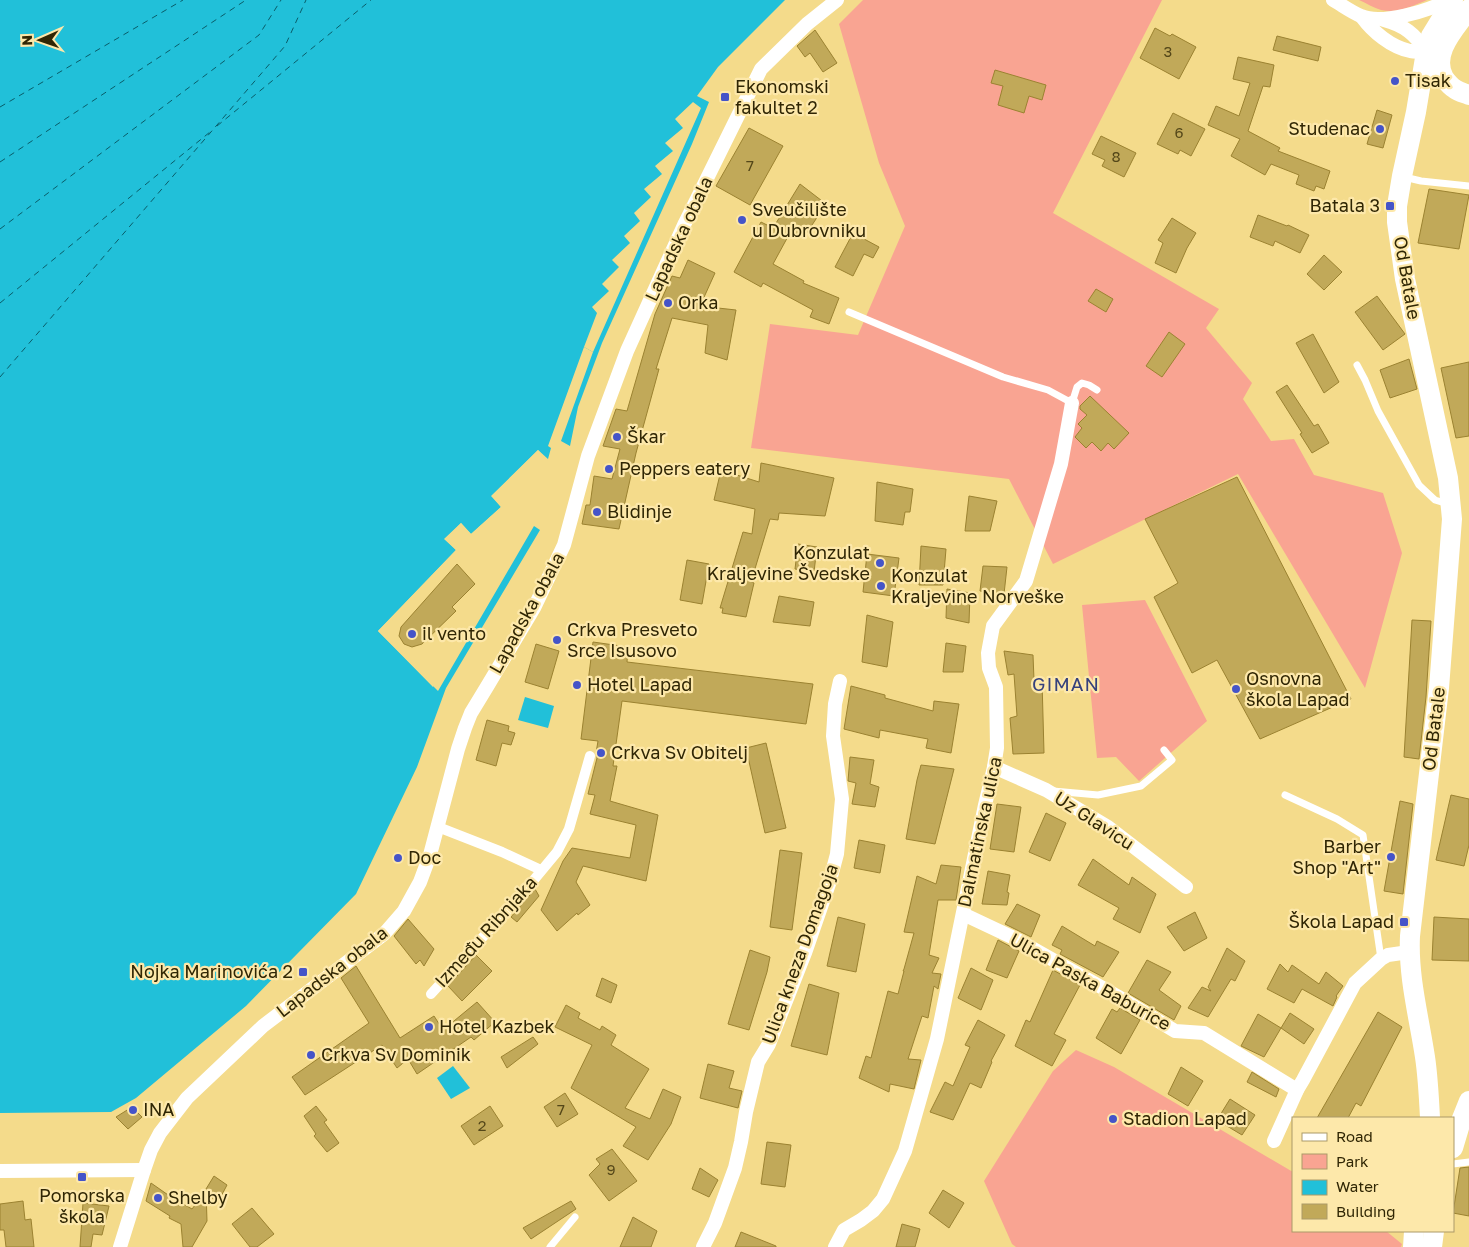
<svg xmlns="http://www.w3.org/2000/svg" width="1469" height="1247" viewBox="0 0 1469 1247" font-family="'Golos Text',sans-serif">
<rect width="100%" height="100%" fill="#f4db8b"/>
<g fill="#f9a492">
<path d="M863,0H1162L1053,213L1219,309L1206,328L1252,383L1243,399L1271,441L1294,439L1314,475L1383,493L1402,553L1365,688L1238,474L1053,564L1009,479L751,448L770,324L858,335L905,226L879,163L839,24Z"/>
<path d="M1359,0H1427C1412,6 1397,14 1381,10C1374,8 1366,3 1359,0Z"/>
<path d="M1145,600L1207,721L1139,781L1116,757L1097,758L1082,605Z"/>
<path d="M1076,1050L1114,1067L1293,1172V1231H1386L1402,1244L1401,1247H1016L1012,1244L984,1181L1053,1071Z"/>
</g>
<g fill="#21c0d9">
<path d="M0,0H785L718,67L697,96L709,102L692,144L602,343L578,407L570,446L561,441L593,352L584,347L548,446L551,448L548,459L538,450L492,496L501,507L471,534L461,523L445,539L456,550L378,631L438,691L534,526L540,530L446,688L417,767L356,894L246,1006L136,1098L111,1112L0,1113Z"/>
<path d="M525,697L554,706L548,728L518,720Z"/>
<path d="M453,1066L470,1088L451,1099L437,1078Z"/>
</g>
<g fill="#f4db8b">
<path d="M693,102L701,108L593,352L584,347L597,313L592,307L609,291L602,284L619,267L612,260L630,243L624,236L640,221L634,213L651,197L644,189L662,174L655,166L673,151L665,143L683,128L675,119Z"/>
<path d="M538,450L548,461L538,453L495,496L503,505V508L473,536H470L461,526L448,539L458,548V552L382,631L434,685L433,687L378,631L456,550L444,539L461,523L471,534L501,507L491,496Z"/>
</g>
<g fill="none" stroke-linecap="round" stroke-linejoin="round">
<g stroke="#095d6a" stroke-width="1" stroke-dasharray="6 5" stroke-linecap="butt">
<path d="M0,107L183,0"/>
<path d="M217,126L371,0"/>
<path d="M0,162L246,0"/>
<path d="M0,229L259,35L281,0"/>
<path d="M0,303L210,132"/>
<path d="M0,377L285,46L306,0"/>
</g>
</g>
<g fill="#c1a959" stroke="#9b8231">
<path d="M1155,28L1170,36L1172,34L1196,47L1179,79L1140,58Z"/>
<path d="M815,30L837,63L823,72L810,53L805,57L797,46Z"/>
<path d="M1277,36L1321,47L1318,61L1273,50Z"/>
<path d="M1238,57L1274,65L1270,87L1263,86L1248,131L1280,148L1278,151L1330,171L1324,189L1316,186L1314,191L1296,184L1299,175L1271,164L1265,175L1231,156L1240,139L1208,125L1216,106L1239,116L1250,83L1233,79Z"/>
<path d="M995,70L1046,85L1042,100L1029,96L1024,113L998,105L1003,86L991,83Z"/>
<path d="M1377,110L1392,115L1383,148L1367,144Z"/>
<path d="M1173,113L1205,129L1191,156L1180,150L1178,154L1157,144Z"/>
<path d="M749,128L783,146L750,205L716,186Z"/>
<path d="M1101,136L1136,153L1124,177L1102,166L1105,160L1092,154Z"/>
<path d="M800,184L826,204L804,237L791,231L773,264L804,281L803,283L839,298L829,324L810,317L813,310L763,283L761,287L734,272L761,222L773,228Z"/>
<path d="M1429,189L1469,195L1459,249L1418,243Z"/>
<path d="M1258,215L1287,226L1288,225L1309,235L1300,253L1275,241L1273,246L1250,237Z"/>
<path d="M1172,218L1196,233L1187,248L1176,273L1155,263L1163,243L1158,240Z"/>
<path d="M853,233L879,247L873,258L864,254L853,276L835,267Z"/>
<path d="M1324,255L1342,272L1324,290L1307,274Z"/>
<path d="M688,260L715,273L700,306L736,310L727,360L705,353L708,325L672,318L656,369H659L636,453L619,529L582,524L586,505H590L594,476L612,479L620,449L603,446L616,409L627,411L655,314L672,276L680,278Z"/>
<path d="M1096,289L1113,299L1106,312L1088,301Z"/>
<path d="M1377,296L1405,334L1383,350L1355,312Z"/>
<path d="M1169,332L1185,344L1162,377L1146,366Z"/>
<path d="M1313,334L1339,382L1324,393L1296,343Z"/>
<path d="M1409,359L1417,389L1390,398L1380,370Z"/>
<path d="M1469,362V436L1456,438L1441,368Z"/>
<path d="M1287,385L1314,426L1318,424L1329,443L1312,453L1300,434L1302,433L1276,392Z"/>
<path d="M1090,396L1129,433L1114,449L1108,443L1101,451L1092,442L1086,448L1075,437L1082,428L1078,424L1087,415L1080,409V406Z"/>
<path d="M761,463L834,478L825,516L779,513L778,520L770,519L751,582L754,583L746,617L722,613L723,608H720L743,532L752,534L755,509L714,500L721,470L759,482Z"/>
<path d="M1237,477L1351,699L1260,739L1217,660L1192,673L1154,597L1178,583L1145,519Z"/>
<path d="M877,482L913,489L910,512H905L903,525L875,521Z"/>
<path d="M969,496L997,501L990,531H965Z"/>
<path d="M798,544L817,547L814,572L795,569Z"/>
<path d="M921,546L946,549L943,585H919Z"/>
<path d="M867,554L899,558L894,596L863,592Z"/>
<path d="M687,560L709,564L702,604L680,600Z"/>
<path d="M457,564L475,584L452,607L456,611L422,644L412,647L404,644L399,636L401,627Z"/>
<path d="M983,566L1007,567L1004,594L980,591Z"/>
<path d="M947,589L970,593L969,623L946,618Z"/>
<path d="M779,596L814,602L810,626L773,622Z"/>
<path d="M867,615L893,622L887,667L862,662Z"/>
<path d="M1412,620L1431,621L1426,697L1419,759L1404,757Z"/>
<path d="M593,642L628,647L627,662L813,684L806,724L622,701L613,766H617L610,801L658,815L646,881L583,866L576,882L590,905L578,915L577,913L557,931L541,910L563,861L572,848L630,858L636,825L590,814L595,795L588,794L597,758L596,753L598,741L581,739Z"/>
<path d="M946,643L966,646L963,672H943Z"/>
<path d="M536,644L559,651L548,689L525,682Z"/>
<path d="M1004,651L1033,655L1034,680H1042L1044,753L1013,754L1010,718L1017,716L1014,674L1008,675Z"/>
<path d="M851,686L885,695V698L933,711L934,701L959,704L951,753L926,748L928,739L880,730L879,738L844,729Z"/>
<path d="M487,720L509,726L508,731L515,733L511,745L502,743L496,766L476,760Z"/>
<path d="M766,743L786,828L765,833L746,748Z"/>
<path d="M850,757L874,760L870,784L879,787L875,807L852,804L856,783L848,781Z"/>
<path d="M921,765L954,769L935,844L906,839L917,780Z"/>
<path d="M1451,795L1469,799V845L1464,866L1436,860Z"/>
<path d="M1400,801L1413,804L1403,894L1384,891Z"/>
<path d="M997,804L1021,807L1014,852L990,849Z"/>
<path d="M1046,813L1066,823L1050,861L1029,852Z"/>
<path d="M859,840L885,845L880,873L854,868Z"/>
<path d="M780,850L802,853L792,930L770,927Z"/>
<path d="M1093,859L1129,885L1132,877L1156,894L1140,933L1113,919L1119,908L1078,885Z"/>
<path d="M941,865L961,867L956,900H938L929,955L939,958L932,973L941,974L938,989L934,986L928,1018L922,1016L908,1059L921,1060L914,1089L890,1084L889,1092L859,1078L866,1056L871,1058L888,991L898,994L904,971H903L904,969L914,933L904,932L917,876L936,884Z"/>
<path d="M988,871L1010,875L1007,892L1009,893L1007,905L982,904Z"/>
<path d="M535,889L539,896L517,922L511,917Z"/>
<path d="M1017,904L1040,915L1031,937L1005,924Z"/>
<path d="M1195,912L1207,938L1184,951L1167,927Z"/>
<path d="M838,917L865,924L856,972L827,966Z"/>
<path d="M1434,917L1469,919V961L1432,960Z"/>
<path d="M408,919L434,949L424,966L420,960L416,964L394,936Z"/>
<path d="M1062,926L1095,946L1097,941L1119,952L1103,977L1060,954L1062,950L1052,945Z"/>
<path d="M998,940L1019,951L1007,978L986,970Z"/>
<path d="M1227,948L1245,961L1235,981L1231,979L1208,1017L1188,1008L1202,987L1211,991L1208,987Z"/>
<path d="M750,950L770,957L767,972L749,1030L728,1024Z"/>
<path d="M476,955L492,971L462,1001L448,986Z"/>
<path d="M1147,960L1171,972L1159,990L1181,1006L1174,1020L1128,993Z"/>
<path d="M1280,964L1288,972L1292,965L1319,984L1326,972L1343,986L1336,996L1337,997L1333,1006L1302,989L1294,1003L1267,989Z"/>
<path d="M356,966L400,1038L434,1016L443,1030L477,1002L495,1022L474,1040L471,1037L417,1074L408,1059L397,1068L382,1045L305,1095L292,1077L369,1023L341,978Z"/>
<path d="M971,968L993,980L981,1010L958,998Z"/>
<path d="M1053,970L1080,985L1054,1034L1066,1040L1052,1066L1015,1046L1026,1020L1030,1022Z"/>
<path d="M602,978L617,985L611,1003L596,996Z"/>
<path d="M809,984L839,993L827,1055L791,1046Z"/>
<path d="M566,1005L580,1013L578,1018L600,1030L602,1026L616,1035L611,1045L649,1069L625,1108L650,1119L663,1089L681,1097L671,1124L648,1160L623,1146L636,1127L571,1088L592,1045L555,1027Z"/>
<path d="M1120,1008L1140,1020L1121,1054L1096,1038L1112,1009L1117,1012Z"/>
<path d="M1378,1012L1402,1027L1361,1106L1356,1103L1348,1118H1317Z"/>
<path d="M1290,1013L1314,1029L1304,1044L1281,1028Z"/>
<path d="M1258,1014L1281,1028L1264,1057L1241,1046Z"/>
<path d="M978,1020L1005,1035L991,1061L992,1062L981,1088L970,1083L953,1120L930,1112L945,1082L953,1086L970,1047L965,1045Z"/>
<path d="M533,1037L538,1044L507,1068L501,1057Z"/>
<path d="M708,1064L734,1071L729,1088L742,1091L738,1108L700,1098Z"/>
<path d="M1181,1067L1203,1081L1188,1106L1168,1094Z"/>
<path d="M1252,1072L1279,1089L1276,1097L1247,1082Z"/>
<path d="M565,1093L578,1114L557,1127L544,1107Z"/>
<path d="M1230,1099L1255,1115L1242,1135L1217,1120Z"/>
<path d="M316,1106L327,1120L324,1122L339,1143L327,1152L314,1136L316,1134L304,1116Z"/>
<path d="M490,1106L503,1126L474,1145L461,1126Z"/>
<path d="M132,1107L142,1117L128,1129L116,1117Z"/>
<path d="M767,1142L791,1145L785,1187L761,1184Z"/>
<path d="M612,1149L637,1181L609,1201L589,1175L600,1164L596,1159Z"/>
<path d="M1469,1167V1216L1453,1213L1460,1168Z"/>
<path d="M700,1168L718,1180L709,1197L692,1189Z"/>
<path d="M214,1176L227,1185L217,1204L206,1189Z"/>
<path d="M151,1183L171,1197L192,1209L206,1191L207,1221L192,1247H183L181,1224L169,1218L170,1216L146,1201Z"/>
<path d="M943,1190L964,1203L949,1228L929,1213Z"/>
<path d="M23,1201L25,1220L31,1219L34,1247H6L4,1230H0V1204Z"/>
<path d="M571,1201L576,1209L531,1239L523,1228Z"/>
<path d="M83,1203L109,1206L102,1235L93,1234L91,1247H80Z"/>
<path d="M252,1208L274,1234L257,1247H250L232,1224Z"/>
<path d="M633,1217L657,1231L651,1247H620Z"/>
<path d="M902,1224L920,1229L915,1247H896Z"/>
<path d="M741,1232L776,1246V1247H735Z"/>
</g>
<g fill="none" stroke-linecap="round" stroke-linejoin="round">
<g stroke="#fff" stroke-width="7">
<path d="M1404,177L1421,181L1469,186"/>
<path d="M849,312L1003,377L1048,390L1072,403L1077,387L1082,383L1089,385L1097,390"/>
<path d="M1357,365L1365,380L1378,411L1419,485L1435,500L1448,504"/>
<path d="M1053,791L1098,795L1141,786L1172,760L1164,750"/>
<path d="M1285,795L1337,819L1363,835L1381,959"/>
<path d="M1453,1164L1469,1162"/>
<path d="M550,1247L575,1217"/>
</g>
<g stroke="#fff" stroke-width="10">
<path d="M438,827L502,852L541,870"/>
<path d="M431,994L523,893L557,852L569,829L590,756"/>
</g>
<g stroke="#fff" stroke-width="14">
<path d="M1333,0C1342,5 1351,12 1361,16C1381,25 1429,11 1448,0"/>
<path d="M1362,17C1373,32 1391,47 1410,51C1418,52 1426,52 1434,54"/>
<path d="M1384,20C1403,25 1416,34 1426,52"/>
<path d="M994,767L1046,790L1108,827L1186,887"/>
<path d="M963,914L1016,939L1117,996L1175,1031L1204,1033L1297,1090"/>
<path d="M1274,1141L1297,1090L1303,1080L1355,983L1381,959L1388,955L1409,952"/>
<path d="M0,1171L144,1170"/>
<path d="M120,1247L144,1170L151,1150L160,1133L187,1098L263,1026L384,934L404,911L420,882L430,855L458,749L465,728L471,713L488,685L534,608L564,545L588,456L627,351L685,223L761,69L807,24L837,0"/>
<path d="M703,1247L715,1223L735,1168L741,1142L746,1112L758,1062L769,1044L805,953L829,884L837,854L842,799L833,736L835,704L840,681"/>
<path d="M835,1247L844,1230L861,1220L873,1211L883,1199L905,1151L937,1039L985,805L994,767L997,748L996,687L989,668L988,653L993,626L1026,581L1061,464L1072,403"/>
</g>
<g stroke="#fff" stroke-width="20">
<path d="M1469,9C1456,28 1430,53 1444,78C1447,82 1450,86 1455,89C1459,92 1464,93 1469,95"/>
<path d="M1430,1118C1429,1098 1428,1077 1425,1057C1419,1017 1408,977 1410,936L1439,688L1452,519L1448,478L1405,279L1397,222V206L1402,176L1416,112L1426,52L1431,36L1453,0"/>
<path d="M1453,1148L1461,1121L1469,1101"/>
<path d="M1413,1247L1414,1231"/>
<path d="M1432,1247L1434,1231"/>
</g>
</g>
<g fill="#4554c8" stroke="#fde8aa" stroke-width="2">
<circle cx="1395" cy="81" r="5"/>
<rect x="720" y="92" width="10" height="10" rx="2.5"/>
<circle cx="1380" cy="129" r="5"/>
<rect x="1385" y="201" width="10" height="10" rx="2.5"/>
<circle cx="742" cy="220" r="5"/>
<circle cx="668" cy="303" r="5"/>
<circle cx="617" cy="437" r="5"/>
<circle cx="609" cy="469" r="5"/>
<circle cx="597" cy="512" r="5"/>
<circle cx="880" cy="563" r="5"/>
<circle cx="881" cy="586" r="5"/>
<circle cx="412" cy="634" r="5"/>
<circle cx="557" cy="640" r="5"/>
<circle cx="577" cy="685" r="5"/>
<circle cx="1236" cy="689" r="5"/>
<circle cx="601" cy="753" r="5"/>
<circle cx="1391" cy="857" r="5"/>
<circle cx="398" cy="858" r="5"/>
<rect x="1399" y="917" width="10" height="10" rx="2.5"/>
<rect x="298" y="967" width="10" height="10" rx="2.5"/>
<circle cx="429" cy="1027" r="5"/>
<circle cx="311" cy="1055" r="5"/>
<circle cx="133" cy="1110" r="5"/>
<circle cx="1113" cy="1119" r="5"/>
<rect x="77" y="1172" width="10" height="10" rx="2.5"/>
<circle cx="158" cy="1198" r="5"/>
</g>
<g text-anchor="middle" stroke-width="4.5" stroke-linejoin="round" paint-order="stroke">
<g font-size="15" fill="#544719">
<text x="1168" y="57">3</text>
<text x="1179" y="138">6</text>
<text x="1116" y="162">8</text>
<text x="750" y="171">7</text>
<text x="561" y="1115">7</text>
<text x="482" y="1131">2</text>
<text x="611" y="1175">9</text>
</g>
<g font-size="18" fill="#302604" stroke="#fde8aa" text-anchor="start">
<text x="1405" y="87">Tisak</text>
<text x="735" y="93">Ekonomski<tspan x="735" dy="21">fakultet 2</tspan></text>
<text x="1370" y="135" text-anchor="end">Studenac</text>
<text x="1380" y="212" text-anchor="end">Batala 3</text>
<text x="752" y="216">Sveučilište<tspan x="752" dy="21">u Dubrovniku</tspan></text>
<text x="678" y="309">Orka</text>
<text x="627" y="443">Škar</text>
<text x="619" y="475">Peppers eatery</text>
<text x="607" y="518">Blidinje</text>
<text x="870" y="559" text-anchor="end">Konzulat<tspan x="870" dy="21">Kraljevine Švedske</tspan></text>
<text x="891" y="582">Konzulat<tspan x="891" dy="21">Kraljevine Norveške</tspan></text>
<text x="567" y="636">Crkva Presveto<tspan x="567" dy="21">Srce Isusovo</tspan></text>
<text x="422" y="640">il vento</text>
<text x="1246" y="685">Osnovna<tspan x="1246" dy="21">škola Lapad</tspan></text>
<text x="587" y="691">Hotel Lapad</text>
<text x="611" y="759">Crkva Sv Obitelj</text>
<text x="1381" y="853" text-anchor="end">Barber<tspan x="1381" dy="21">Shop "Art"</tspan></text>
<text x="408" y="864">Doc</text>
<text x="1394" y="928" text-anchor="end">Škola Lapad</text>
<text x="293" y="978" text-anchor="end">Nojka Marinovića 2</text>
<text x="439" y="1033">Hotel Kazbek</text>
<text x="321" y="1061">Crkva Sv Dominik</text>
<text x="143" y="1116">INA</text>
<text x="1123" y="1125">Stadion Lapad</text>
<text x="82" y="1202" text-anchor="middle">Pomorska<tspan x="82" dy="21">škola</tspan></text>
<text x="168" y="1204">Shelby</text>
</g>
<g font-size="18" fill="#302604" stroke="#fde8aa">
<text transform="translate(679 239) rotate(-65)" y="6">Lapadska obala</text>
<text transform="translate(1407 278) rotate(80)" y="6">Od Batale</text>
<text transform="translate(527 613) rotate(-61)" y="6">Lapadska obala</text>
<text transform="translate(1434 729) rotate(-83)" y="6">Od Batale</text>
<text transform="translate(1094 821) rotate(33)" y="6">Uz Glavicu</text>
<text transform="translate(980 832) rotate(-78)" y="6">Dalmatinska ulica</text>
<text transform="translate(486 932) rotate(-48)" y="6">Između Ribnjaka</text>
<text transform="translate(800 954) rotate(-70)" y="6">Ulica kneza Domagoja</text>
<text transform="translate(332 972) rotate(-38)" y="6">Lapadska obala</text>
<text transform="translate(1090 982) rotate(29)" y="6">Ulica Paska Baburice</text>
</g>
<g font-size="19" letter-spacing="1" fill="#35417c" stroke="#fde8aa">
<text x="1066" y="691">GIMAN</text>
</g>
</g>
<rect x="1292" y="1117" width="162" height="115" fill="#fde8aa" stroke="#ab9a68"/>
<rect x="1302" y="1133" width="25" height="8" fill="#ffffff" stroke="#ab9a68"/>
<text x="1336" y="1142" font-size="15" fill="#302604">Road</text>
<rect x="1302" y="1154" width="25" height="15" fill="#f9a492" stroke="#ab9a68"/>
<text x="1336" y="1167" font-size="15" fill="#302604">Park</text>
<rect x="1302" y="1180" width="25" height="15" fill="#21c0d9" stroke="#ab9a68"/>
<text x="1336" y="1192" font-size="15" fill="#302604">Water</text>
<rect x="1302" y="1204" width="25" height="15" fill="#c1a959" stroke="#ab9a68"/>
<text x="1336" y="1217" font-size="15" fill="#302604">Building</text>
<g transform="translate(40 40) rotate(268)" stroke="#fde8aa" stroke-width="4" paint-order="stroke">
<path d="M0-4L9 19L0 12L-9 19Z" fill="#302604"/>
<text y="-8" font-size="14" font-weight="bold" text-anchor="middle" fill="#302604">N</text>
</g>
</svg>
